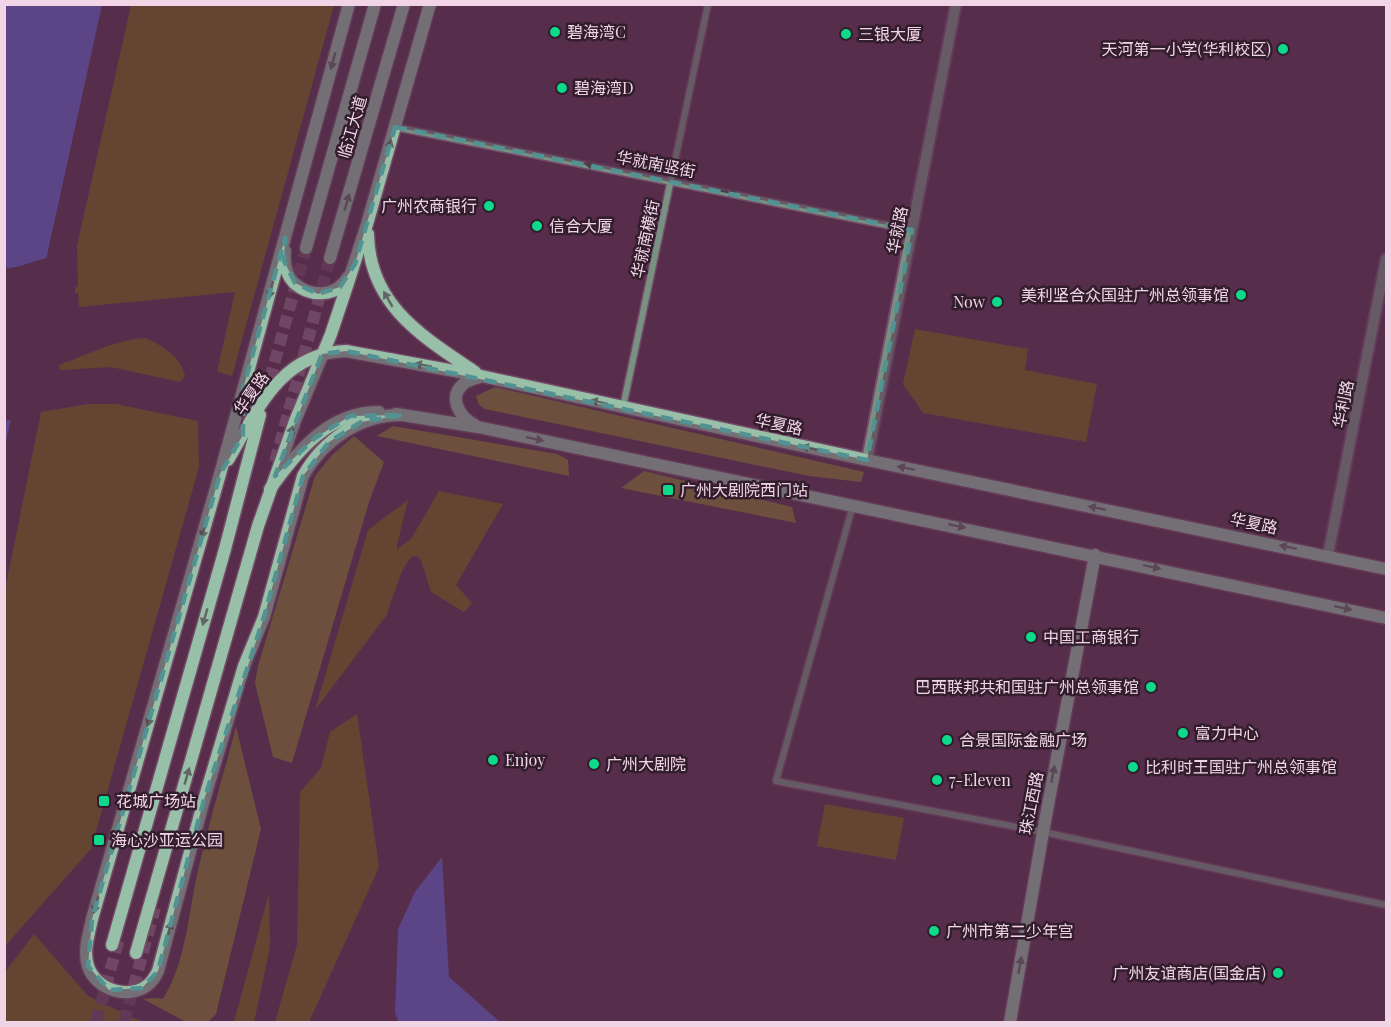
<svg xmlns="http://www.w3.org/2000/svg" width="1391" height="1027" viewBox="0 0 1391 1027" font-family="'Playfair Display','Noto Sans SC',serif">
<rect width="100%" height="100%" fill="#582d4c"/>
<g fill="#726313">
<path d="M131,5H334L232,376L217,372L235,292L79,307L78,293H75V288L78,286L77,246Z"/>
<path d="M915,329L1028,349L1025,370L1097,384L1086,442L923,413L903,384Z"/>
<path d="M145,338C162,345 181,357 185,376L180,382L111,367L60,370L59,365C87,355 115,340 145,338Z"/>
<path d="M88,404H116L198,421L199,467L91,849L5,946V590L41,412Z"/>
<path d="M439,491L503,504L456,585L472,603L464,612L431,592L421,560L417,556L411,557L402,571L386,616L315,710L368,530L408,500L397,545V549L411,539Z"/>
<path d="M357,714L379,867L309,1022H275L297,945L300,792L321,768L330,732Z"/>
<path d="M825,804L904,818L896,860L817,846Z"/>
<path d="M269,893L270,947L254,1022H234Z"/>
<path d="M34,934L88,996L142,1022H5V972Z"/>
</g>
<g fill="#86782c">
<path d="M495,387L864,472L861,482L809,476L485,409L479,405L476,396Z"/>
<path d="M393,426L557,454L568,460L569,476L377,436Z"/>
<path d="M354,436L384,462L369,502L292,763L273,757L255,683L258,666L315,476L332,455Z"/>
<path d="M644,471L792,507L796,523L621,488Z"/>
<path d="M236,727L261,829L216,1014L208,1022H186L143,999L156,998L163,999C186,961 188,917 197,875C208,825 223,776 236,727Z"/>
</g>
<g fill="#5f62cd">
<path d="M5,5H102L5,446Z"/>
<path d="M442,857L449,977L500,1022H398L395,1012L398,929L415,892Z"/>
</g>
<path fill="#582d4c" d="M49,257L14,419L5,421V269L20,266Z"/>
<g fill="none" stroke-linecap="round" stroke-linejoin="round">
<g stroke="#6f4663" stroke-width="12" stroke-dasharray="12 6" stroke-linecap="butt">
<path d="M265,397L306,248"/>
<path d="M275,462L330,258"/>
<path d="M96,1022L120,935"/>
<path d="M124,1022L155,908"/>
</g>
<g stroke="#744b68" stroke-width="9">
<g id="minor">
<path d="M395,127L912,230"/>
<path d="M623,407L708,4"/>
<path d="M853,505L776,781L1043,832L1386,905"/>
</g>
</g>
<g stroke="#744b68" stroke-width="14">
<g id="tertiary">
<path d="M867,460L956,4"/>
<path d="M1328,555L1386,259"/>
</g>
</g>
<g stroke="#744b68" stroke-width="15">
<g id="secondary">
<path d="M349,4L220,474L92,919C89,934 83,951 88,966C96,991 131,1001 150,983C153,980 156,975 158,971L204,800L244,666L264,617L303,476C323,440 361,414 403,415"/>
<path d="M368,234C369,305 423,337 475,372"/>
<path d="M306,248L375,4"/>
<path d="M285,251C284,262 286,275 294,283C311,298 337,297 348,277"/>
<path d="M330,258L404,4"/>
<path d="M396,414L478,427L1386,618"/>
<path d="M475,425C459,417 446,395 466,382C470,380 475,378 480,377"/>
<path d="M228,460C257,411 280,353 346,351L481,376L867,460L1386,569"/>
<path d="M270,489C298,451 328,412 379,412"/>
<path d="M112,945L225,549L260,415"/>
<path d="M136,953L258,526L295,421L331,334L347,286L367,224L430,4"/>
<path d="M1010,1022L1043,832L1095,555"/>
</g>
</g>
<use href="#minor" stroke="#789182" stroke-width="6"/>
<use href="#tertiary" stroke="#789182" stroke-width="10"/>
<use href="#secondary" stroke="#98bfa7" stroke-width="12"/>
</g>
<defs><path id="oneway-solid" d="M-6-.8H1V-3.2L6.5 0L1 3.2V.8H-6Z" transform="scale(1.5)"/></defs>
<g fill="#606663">
<use href="#oneway-solid" transform="translate(333 61) rotate(105)"/>
<use href="#oneway-solid" transform="translate(389 148) rotate(-74)"/>
<use href="#oneway-solid" transform="translate(347 202) rotate(-74)"/>
<use href="#oneway-solid" transform="translate(271 290) rotate(105)"/>
<use href="#oneway-solid" transform="translate(388 299) rotate(-120)"/>
<use href="#oneway-solid" transform="translate(423 365) rotate(-169)"/>
<use href="#oneway-solid" transform="translate(599 402) rotate(-168)"/>
<use href="#oneway-solid" transform="translate(290 434) rotate(-70)"/>
<use href="#oneway-solid" transform="translate(535 439) rotate(12)"/>
<use href="#oneway-solid" transform="translate(810 448) rotate(-168)"/>
<use href="#oneway-solid" transform="translate(906 468) rotate(-168)"/>
<use href="#oneway-solid" transform="translate(1097 508) rotate(-168)"/>
<use href="#oneway-solid" transform="translate(957 526) rotate(12)"/>
<use href="#oneway-solid" transform="translate(204 530) rotate(106)"/>
<use href="#oneway-solid" transform="translate(1288 547) rotate(-168)"/>
<use href="#oneway-solid" transform="translate(1152 567) rotate(12)"/>
<use href="#oneway-solid" transform="translate(1343 608) rotate(12)"/>
<use href="#oneway-solid" transform="translate(205 617) rotate(106)"/>
<use href="#oneway-solid" transform="translate(150 718) rotate(106)"/>
<use href="#oneway-solid" transform="translate(1053 774) rotate(-79)"/>
<use href="#oneway-solid" transform="translate(187 776) rotate(-74)"/>
<use href="#oneway-solid" transform="translate(96 905) rotate(106)"/>
<use href="#oneway-solid" transform="translate(169 930) rotate(-75)"/>
<use href="#oneway-solid" transform="translate(1020 965) rotate(-80)"/>
</g>
<g fill="#4a464a">
<use href="#oneway-solid" transform="translate(593 165) rotate(-169)"/>
<use href="#oneway-solid" transform="translate(728 192) rotate(12)"/>
</g>
<path d="M0 0H1391V1027H0ZM395,127L912,230L867,460L346,351L322,354L275,476L315,438L350,416L403,415L361,422L329,442L303,476L264,617L204,800L158,971L142,988L109,990L88,966L92,919L220,474L243,435V389L285,238L284,261L295,283L318,294L340,287L355,264Z" fill="#582d4c" fill-opacity=".55" fill-rule="evenodd"/>
<path fill="none" stroke="#539292" stroke-width="4.5" stroke-dasharray="12 8" stroke-linejoin="round" d="M395,127L912,230L867,460L346,351L322,354L275,476L315,438L350,416L403,415L361,422L329,442L303,476L264,617L204,800L158,971L142,988L109,990L88,966L92,919L220,474L243,435V389L285,238L284,261L295,283L318,294L340,287L355,264Z"/>
<g fill="#0cd98a" stroke="#321d2c" stroke-width="2">
<circle cx="555" cy="32" r="6"/>
<circle cx="846" cy="34" r="6"/>
<circle cx="1283" cy="49" r="6"/>
<circle cx="562" cy="88" r="6"/>
<circle cx="489" cy="206" r="6"/>
<circle cx="537" cy="226" r="6"/>
<circle cx="1241" cy="295" r="6"/>
<circle cx="997" cy="302" r="6"/>
<rect x="662" y="484" width="12" height="12" rx="3"/>
<circle cx="1031" cy="637" r="6"/>
<circle cx="1151" cy="687" r="6"/>
<circle cx="1183" cy="733" r="6"/>
<circle cx="947" cy="740" r="6"/>
<circle cx="493" cy="760" r="6"/>
<circle cx="594" cy="764" r="6"/>
<circle cx="1133" cy="767" r="6"/>
<circle cx="937" cy="780" r="6"/>
<rect x="98" y="795" width="12" height="12" rx="3"/>
<rect x="93" y="834" width="12" height="12" rx="3"/>
<circle cx="934" cy="931" r="6"/>
<circle cx="1278" cy="973" r="6"/>
</g>
<g text-anchor="middle" stroke-width="5" stroke-linejoin="round" paint-order="stroke">
<g font-size="16" fill="#f1d5e7" stroke="#321d2c" text-anchor="start">
<text x="567" y="38">碧海湾C</text>
<text x="858" y="40">三银大厦</text>
<text x="1271" y="55" text-anchor="end">天河第一小学(华利校区)</text>
<text x="574" y="94">碧海湾D</text>
<text x="477" y="212" text-anchor="end">广州农商银行</text>
<text x="549" y="232">信合大厦</text>
<text x="1229" y="301" text-anchor="end">美利坚合众国驻广州总领事馆</text>
<text x="985" y="308" text-anchor="end">Now</text>
<text x="680" y="496">广州大剧院西门站</text>
<text x="1043" y="643">中国工商银行</text>
<text x="1139" y="693" text-anchor="end">巴西联邦共和国驻广州总领事馆</text>
<text x="1195" y="739">富力中心</text>
<text x="959" y="746">合景国际金融广场</text>
<text x="505" y="766">Enjoy</text>
<text x="606" y="770">广州大剧院</text>
<text x="1145" y="773">比利时王国驻广州总领事馆</text>
<text x="949" y="786">7-Eleven</text>
<text x="116" y="807">花城广场站</text>
<text x="111" y="846">海心沙亚运公园</text>
<text x="946" y="937">广州市第二少年宫</text>
<text x="1266" y="979" text-anchor="end">广州友谊商店(国金店)</text>
</g>
<g font-size="16" fill="#f1d5e7" stroke="#321d2c">
<text transform="translate(352 127) rotate(-74)" y="6">临江大道</text>
<text transform="translate(656 164) rotate(11)" y="6">华就南竖街</text>
<text transform="translate(897 230) rotate(-79)" y="6">华就路</text>
<text transform="translate(645 239) rotate(-78)" y="6">华就南横街</text>
<text transform="translate(251 393) rotate(-55)" y="6">华夏路</text>
<text transform="translate(1343 404) rotate(-79)" y="6">华利路</text>
<text transform="translate(779 424) rotate(12)" y="6">华夏路</text>
<text transform="translate(1254 523) rotate(12)" y="6">华夏路</text>
<text transform="translate(1031 803) rotate(-79)" y="6">珠江西路</text>
</g>
</g>
<rect width="1391" height="1027" fill="none" stroke="#f1d5e7" stroke-width="12"/>
</svg>
